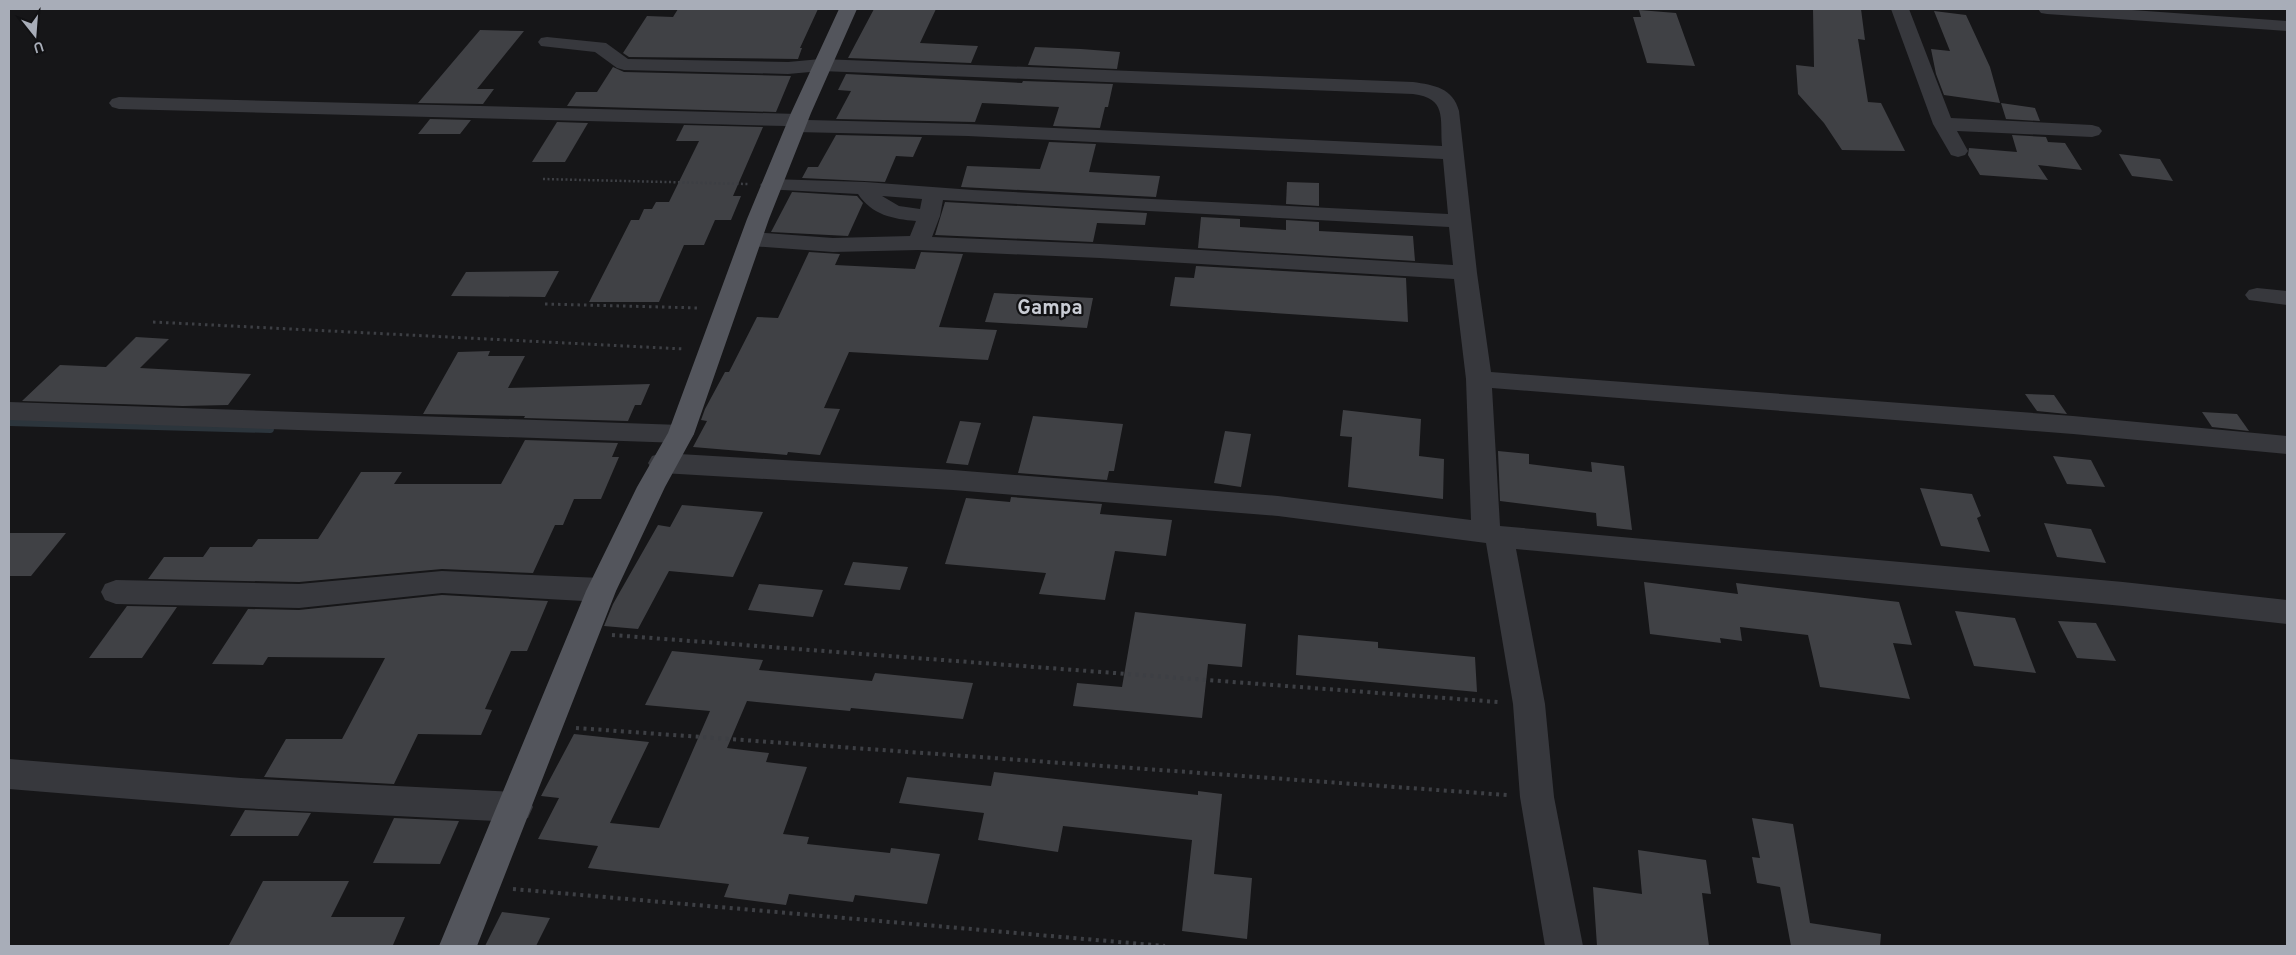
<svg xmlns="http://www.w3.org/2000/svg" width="2296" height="955" viewBox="0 0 2296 955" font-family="Overpass,sans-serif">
<rect width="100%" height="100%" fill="#161618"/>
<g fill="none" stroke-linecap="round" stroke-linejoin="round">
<path stroke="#2c353c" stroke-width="8" d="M9,422L270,429"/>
</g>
<g fill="#404145">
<path d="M678,9L774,10L818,9L800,48H802L798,59L629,57L623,53L647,16L673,17Z"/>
<path d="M874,9H936L920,43L978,46L971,63L848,58Z"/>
<path d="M1813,9H1861L1865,40L1858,39L1868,102L1881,103L1905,151L1842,150L1824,123L1798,94L1796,65L1814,67Z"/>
<path d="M1639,10L1676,13L1695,66L1647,63L1633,17H1641Z"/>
<path d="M1934,11L1966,15L1990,67L2000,103L1944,95L1936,74L1931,49L1950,51Z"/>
<path d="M480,30L524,31L477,89H494L483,104L418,103Z"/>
<path d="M1035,47L1081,49L1120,52L1117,69L1028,65Z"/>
<path d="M613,67L624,72L791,76L776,112L567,106L576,92H597Z"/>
<path d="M846,74L1022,83L1023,81L1113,84L1108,107H1105L1100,128L1053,126L1059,107L982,103L975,122L836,119L851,91L838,90Z"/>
<path d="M2001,103L2035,108L2040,121L2006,119Z"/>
<path d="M430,119L471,120L460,134H418Z"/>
<path d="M557,122L588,123L565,162H532Z"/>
<path d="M684,125L763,127L733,196H741L731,220H715L704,245H684L659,302H589L631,220H639L644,209H652L656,202H669L699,141H676Z"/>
<path d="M836,135L922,137L913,157L896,156L885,182L802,178L808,167H818Z"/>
<path d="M2012,135L2046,137L2048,142L2065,143L2082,170L2038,165L2048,180L1980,175L1968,155L1969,148L2017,152Z"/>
<path d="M1049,142L1096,144L1089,172L1160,176L1156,197L961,187L967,166L1040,169Z"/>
<path d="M2119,154L2160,159L2173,181L2132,176Z"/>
<path d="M1287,182L1319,183V206L1286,204Z"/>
<path d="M792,192L857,196L863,203L848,236L771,232Z"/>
<path d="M945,202L1147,213L1145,225L1097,223L1093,242L935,235Z"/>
<path d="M1201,217L1240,219V227L1286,230V220L1319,222V231L1413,236L1415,261L1198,248Z"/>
<path d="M809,252L840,254L835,265L915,269L921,252L963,254L939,327L997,330L988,360L849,352L824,408L840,409L820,455L788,452L787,455L693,447L707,421L701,420L705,409L725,372H729L757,317L778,318Z"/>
<path d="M1196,266L1406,278L1408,322L1170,306L1175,277L1194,278Z"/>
<path d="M559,271L545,297L451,296L466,272Z"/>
<path d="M994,293L1093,298L1087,328L985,322Z"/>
<path d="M136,337L169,339L140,368L251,374L228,405L183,406L22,401L60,365L106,367Z"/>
<path d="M490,351L488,356H525L508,388L650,384L641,405H635L628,421L524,418L525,416L423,414L458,352Z"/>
<path d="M2025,394L2054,395L2067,414L2037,411Z"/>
<path d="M1343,410L1421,419L1419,456L1444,459L1443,499L1348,487L1352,437L1340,436Z"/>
<path d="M2202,412L2237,414L2249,431L2212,427Z"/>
<path d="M1033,416L1123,424L1114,471H1109L1107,480L1018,473Z"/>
<path d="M960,421L981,423L968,465L946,463Z"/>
<path d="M1225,431L1251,434L1241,487L1214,483Z"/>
<path d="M525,440L618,443L612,457H619L601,499H574L563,525H555L533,573L442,569L299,582L148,579L164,557H203L210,547H252L258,539H318L361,472H402L394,484H501Z"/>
<path d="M1498,451L1529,454V464L1592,472L1591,462L1624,466L1632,530L1597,526L1596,513L1500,501Z"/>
<path d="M2053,456L2091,460L2105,487L2067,484Z"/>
<path d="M1920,488L1972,494L1981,516L1977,518L1990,552L1941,546Z"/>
<path d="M1011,497L1102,504L1100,514L1172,520L1166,556L1115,551L1105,600L1039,594L1046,573L945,564L966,498L1010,502Z"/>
<path d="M682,505L763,512L733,577L669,571L638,629L604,626L613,604L658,525L670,527Z"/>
<path d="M2044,523L2091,529L2106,563L2057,557Z"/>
<path d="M9,533H66L31,576H9Z"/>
<path d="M853,562L908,567L900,590L844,585Z"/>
<path d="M1644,582L1738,594L1736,583L1899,602L1912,645L1893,643L1910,699L1820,687L1808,635L1740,627L1742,641L1720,638L1721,643L1650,634Z"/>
<path d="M759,584L823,590L813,617L748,610Z"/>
<path d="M442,595L548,601L527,651H511L485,709L492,710L481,735L418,734L394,784L264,777L286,739H342L385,658L268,657L263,665L212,664L248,609L299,610Z"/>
<path d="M127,606L177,607L142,658H89Z"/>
<path d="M1955,611L2015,618L2036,673L1974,666Z"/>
<path d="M1135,612L1246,624L1242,667L1208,664L1202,718L1073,706L1077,683L1122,687Z"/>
<path d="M2058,621L2096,623L2116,661L2077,658Z"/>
<path d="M1298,635L1378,642V648L1475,657L1477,692L1296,675Z"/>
<path d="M672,651L763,660L759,670L872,681L875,673L973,683L963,719L851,708L850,711L747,701L727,748L769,753L766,762L807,767L783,834L809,837L807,844L890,853L891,848L940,854L927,904L855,895L853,902L789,894L786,905L724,897L729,884L588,868L598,846L538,839L559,798L541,796L574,734L649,742L610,823L659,828L710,711L645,705Z"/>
<path d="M994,772L1198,795V791L1222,794L1214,874L1252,878L1247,939L1182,931L1192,840L1063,826L1058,852L978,840L984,813L899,803L907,777L991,786Z"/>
<path d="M245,810L311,813L298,836H230Z"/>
<path d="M394,818L459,821L440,864L373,863Z"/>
<path d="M1752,818L1793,824L1810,923L1881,934L1880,946H1791L1780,887L1757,883L1752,857L1760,858Z"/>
<path d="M1638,850L1706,860L1711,894L1702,893L1709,946H1597L1593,887L1642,894Z"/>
<path d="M263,881H349L331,917H405L393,945H229Z"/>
<path d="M502,912L550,918L536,946H485Z"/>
</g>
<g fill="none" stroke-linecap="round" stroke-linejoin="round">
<path stroke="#3d3f44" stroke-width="2.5" stroke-dasharray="2 2.5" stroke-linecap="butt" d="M543,179L748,184"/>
<g stroke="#3d3f44" stroke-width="3" stroke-dasharray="2.5 4" stroke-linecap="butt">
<path d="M545,304L699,308"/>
<path d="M153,322L684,349"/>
</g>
<g stroke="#3d3f44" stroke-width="4" stroke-dasharray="3 4.5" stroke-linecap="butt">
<path d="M612,635L1498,702"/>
<path d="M576,728L1507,795"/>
<path d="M513,889L1165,946"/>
</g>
<g fill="#37383d" fill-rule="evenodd">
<path d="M1891,9H1909L1951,118L2092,125L2099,127L2102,131L2099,135L2092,137L1957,131L1968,151L1965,155L1958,157L1951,155L1933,124Z"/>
<path d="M2038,9H2118L2287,21V31L2047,14L2041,13Z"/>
<path d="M547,37L606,43L628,59L788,62L821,59L1413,82C1434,85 1453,88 1459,111L1477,273L1491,372L2073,416L2287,436V454L2073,434L1492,388L1500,526L2123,582L2287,600V624L2123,606L1516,549L1545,704L1554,797L1583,946H1545L1520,797L1513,704L1486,543L1278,516L953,490L662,473L652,470L648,463L652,456L662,453L953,470L1278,496L1471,520L1466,379L1454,279L1100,258L918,250L833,252L751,246L743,244L740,239L743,234L751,232L833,238L910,236L916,221C893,219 872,215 858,194L764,189L760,185L764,181L771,179L865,182L973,190L1448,214L1443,159L968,136L796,132L789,130L786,126L119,109L112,107L109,103L112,99L119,97L798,114L805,116L808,120L968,124L1442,146C1440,118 1447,98 1413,94L821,71L788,74L624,70L617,68L595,52L541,46L538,42L541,38ZM882,196L922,199L920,209L899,206ZM943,200L1449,227L1453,265L1100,244L932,237L940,216Z"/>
<path d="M2257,288L2287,291V305L2249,300L2245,295L2249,290Z"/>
<path d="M9,402L681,425L690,428L694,434L690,440L681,443L9,420Z"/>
<path d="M442,571L601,578L612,582L616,590L612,598L601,602L442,593L299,608L116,604L105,600L101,592L105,584L116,580L299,584Z"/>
<path d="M9,759L241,778L516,792L528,796L533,807L528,818L516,822L241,808L9,789Z"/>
</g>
<path fill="#53555c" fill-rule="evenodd" d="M839,9H857L811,113L769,219L694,434L665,487L616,591L477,946H439L586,591L637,487L668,433L747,219L791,113Z"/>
</g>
<g text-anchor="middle" stroke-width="4.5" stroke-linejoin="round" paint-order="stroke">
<g font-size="20" font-weight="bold" fill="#c9ccd4" stroke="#111113">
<text x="1050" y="314">Gampa</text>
</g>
</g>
<rect width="2296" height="955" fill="none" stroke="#a8adb8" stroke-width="20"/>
<g transform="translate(35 35) rotate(163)" stroke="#111113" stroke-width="4" paint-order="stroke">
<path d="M0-4L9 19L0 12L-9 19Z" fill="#a8adb8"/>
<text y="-8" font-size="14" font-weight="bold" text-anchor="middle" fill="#a8adb8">U</text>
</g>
</svg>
